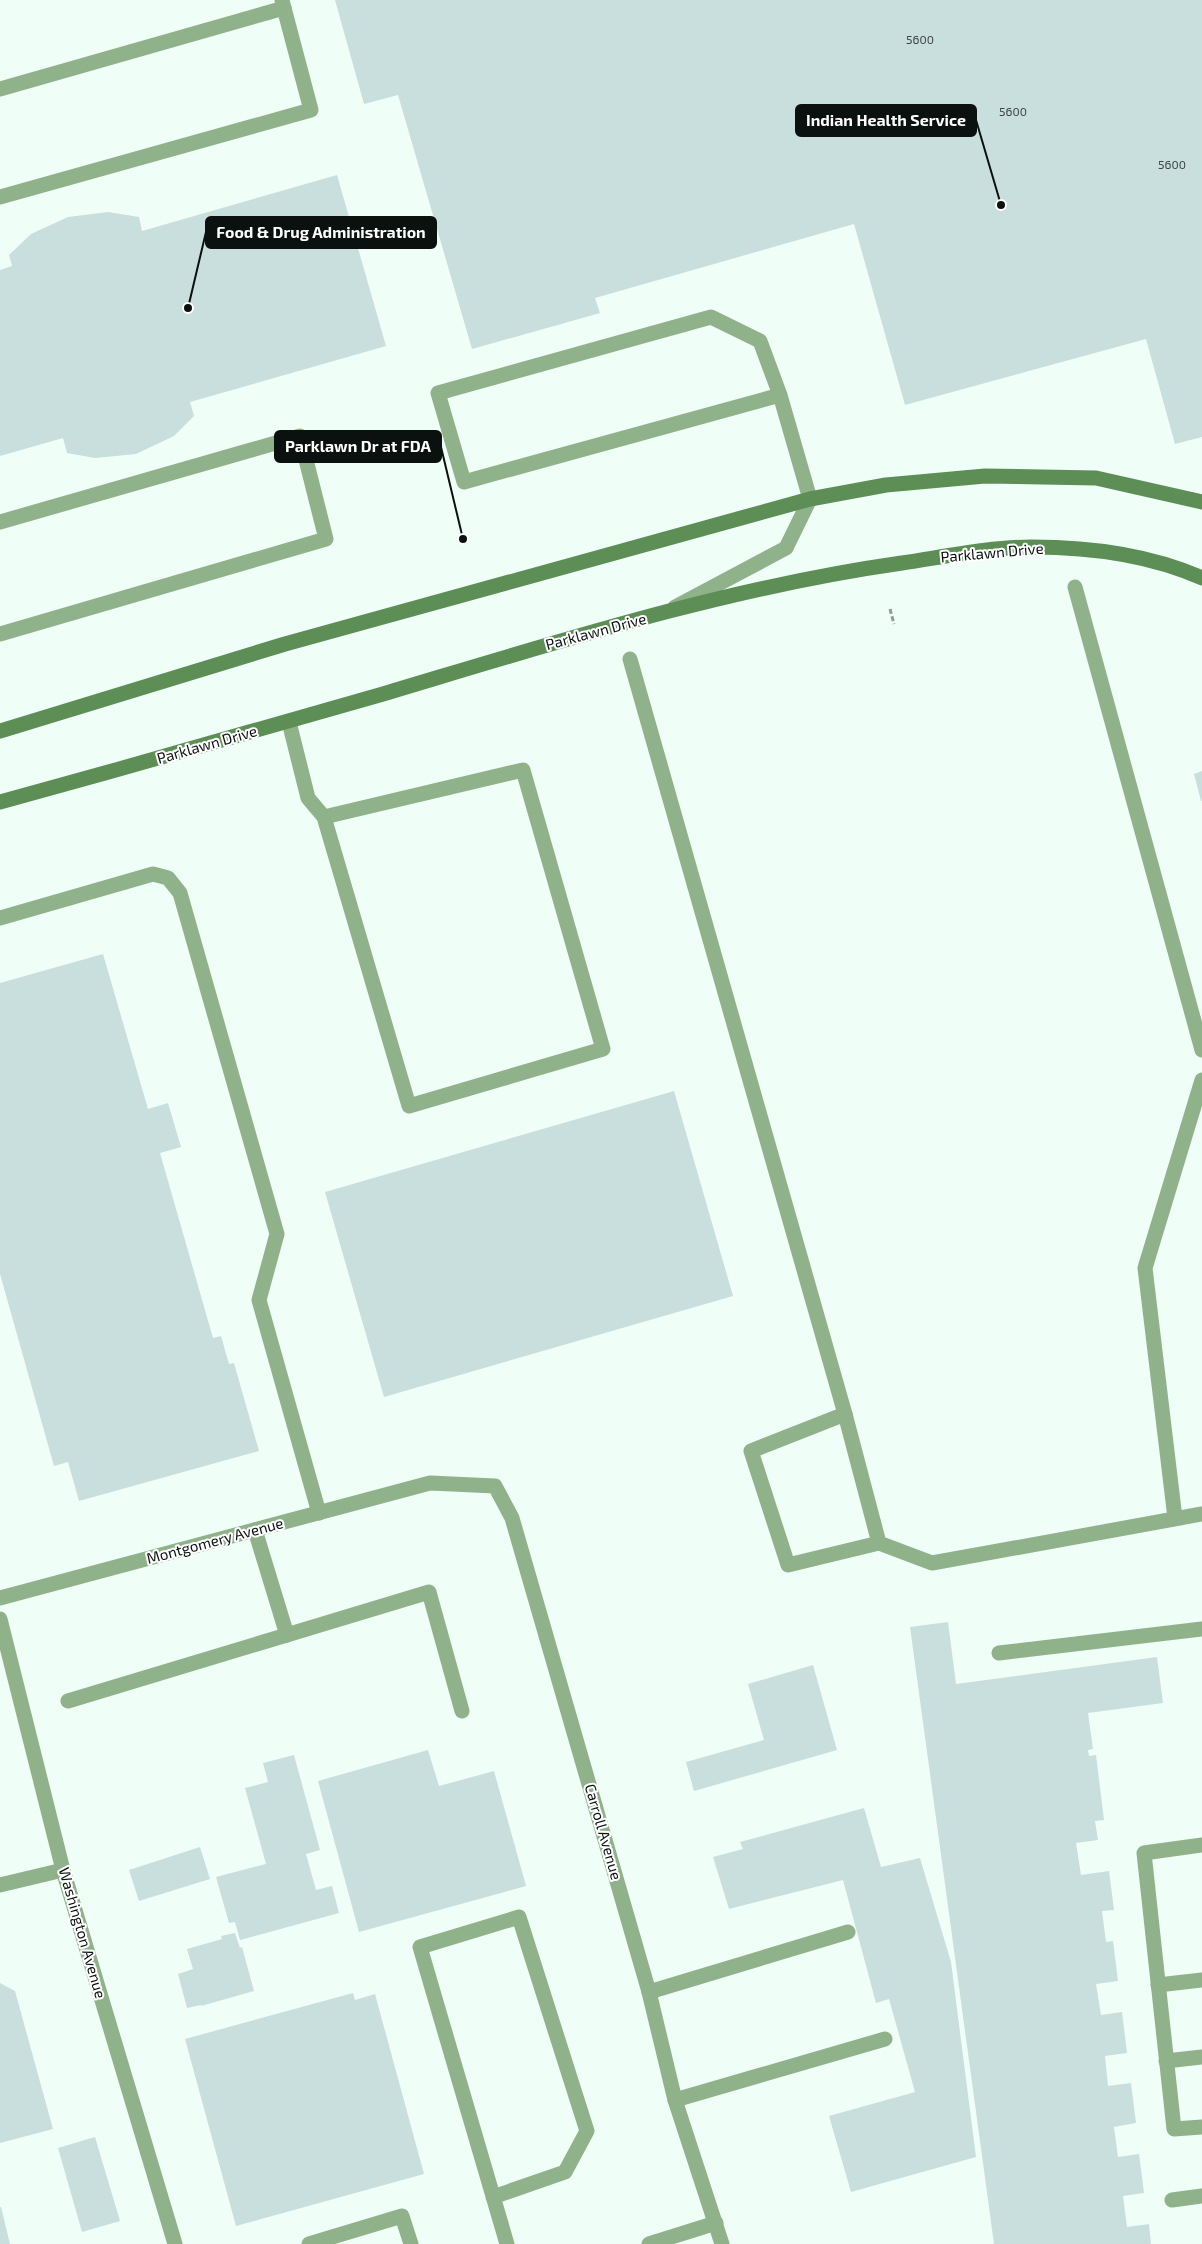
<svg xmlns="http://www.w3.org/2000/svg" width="1202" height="2244" viewBox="0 0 1202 2244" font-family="'Exo 2',sans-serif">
<rect width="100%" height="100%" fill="#effef7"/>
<g fill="#c9dfdd">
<path d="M335,0H1202V437L1175,444L1146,339L905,405L854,224L595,298L600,313L472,349L398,95L364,104Z"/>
<path d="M337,175L386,346L190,402L194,416L174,436L136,454L95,458L67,453L63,438L0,456V270L12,266L9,255L31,234L68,217L108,212L139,217L142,231Z"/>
<path d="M1202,771V801H1201L1194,774Z"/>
<path d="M103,954L148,1109L168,1103L181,1147L160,1153L213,1338L221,1336L229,1364L234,1363L259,1451L79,1501L68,1462L54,1466L0,1274V983Z"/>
<path d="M674,1091L733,1296L384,1397L325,1192Z"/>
<path d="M948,1622L956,1684L1157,1657L1163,1703L1088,1713L1093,1749L1088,1750L1089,1756L1096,1755L1104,1820L1095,1821L1098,1840L1076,1843L1081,1875L1109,1871L1114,1910L1102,1911L1106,1942L1113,1941L1118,1981L1096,1984L1101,2015L1122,2012L1127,2053L1105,2056L1108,2086L1131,2083L1136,2123L1114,2127L1118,2157L1139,2154L1144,2193L1123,2196L1127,2227L1149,2224L1151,2244H994L910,1627Z"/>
<path d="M813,1665L837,1750L694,1791L686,1762L764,1740L748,1684Z"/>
<path d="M428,1750L439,1786L494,1771L526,1886L359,1932L318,1781Z"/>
<path d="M294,1755L320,1850L306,1854L316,1890L332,1886L339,1913L240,1940L235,1922L229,1923L216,1877L266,1864L245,1788L268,1782L263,1763Z"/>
<path d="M864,1808L881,1867L920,1858L951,1962L976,2157L851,2192L829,2116L915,2092L889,1999L876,2003L843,1880L729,1909L713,1857L743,1849L740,1842Z"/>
<path d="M200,1847L210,1879L139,1901L129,1870Z"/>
<path d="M235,1933L240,1948L242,1947L254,1991L201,2006V2005L187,2008L178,1974L193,1969L187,1949L222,1939L221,1936Z"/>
<path d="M0,1983L15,1991L53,2129L0,2143Z"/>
<path d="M353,1993L355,2000L375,1994L424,2174L236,2226L185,2039Z"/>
<path d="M95,2137L120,2221L82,2232L58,2148Z"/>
<path d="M0,2207H1L10,2244H0Z"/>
</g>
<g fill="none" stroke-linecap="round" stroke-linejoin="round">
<path stroke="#919c97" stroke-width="3" stroke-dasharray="5 2.5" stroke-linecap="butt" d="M890,609L894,624"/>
<g stroke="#90b28b" stroke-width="15">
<path d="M0,89L284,8L282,0"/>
<path d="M0,197L311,110L284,8"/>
<path d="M0,522L300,436L326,539L0,634"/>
<path d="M1075,587L1202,1050"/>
<path d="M675,607L786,548L810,499L780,395L464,482L438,393L711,317L760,341L780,395"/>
<path d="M630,659L845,1414"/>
<path d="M289,722L308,798L324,817L409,1106L603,1049L523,770L324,817"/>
<path d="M0,918L153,874L168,878L180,893L277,1234L259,1300L319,1513"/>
<path d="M1175,1518L1145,1268L1202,1080"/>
<path d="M255,1530L287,1635"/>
<path d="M879,1543L845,1414L751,1451L788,1565L879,1543L932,1563L1202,1514"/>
<path d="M999,1653L1202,1629"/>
<path d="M68,1701L429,1592L462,1711"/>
<path d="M1202,1845L1144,1853L1174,2129L1202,2127"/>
<path d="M1158,1985L1202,1980"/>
<path d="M649,1992L848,1932"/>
<path d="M1166,2061L1202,2057"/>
<path d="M675,2100L885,2039"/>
<path d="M493,2197L565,2172L587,2131L519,1917L420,1947L507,2244"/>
<path d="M1172,2200L1202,2196"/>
<path d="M309,2244L402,2216L411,2244"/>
</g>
<g stroke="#90b28b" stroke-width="15">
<path d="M0,1598L430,1483L495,1486L512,1518L649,1992L675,2100L722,2244"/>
<path d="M0,1619L63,1870L175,2244"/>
<path d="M0,1885L63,1870"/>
<path d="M649,2244L716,2223"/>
</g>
<g stroke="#5c8e55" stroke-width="15">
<path d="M0,731L285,644L810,499L886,485L985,476L1096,478L1202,502"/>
<path d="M0,802C128,767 256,731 383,694C554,643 725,588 902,563C943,557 991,547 1032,547C1089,547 1150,555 1202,578"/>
</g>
</g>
<g text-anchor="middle" stroke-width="4" stroke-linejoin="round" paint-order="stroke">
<g font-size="12" fill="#3a4442">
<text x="920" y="44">5600</text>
<text x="1013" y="116">5600</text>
<text x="1172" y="169">5600</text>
</g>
<g font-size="15" fill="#0a110e" stroke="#fff">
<text transform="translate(992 553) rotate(-5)" y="5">Parklawn Drive</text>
<text transform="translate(596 632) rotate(-15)" y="5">Parklawn Drive</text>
<text transform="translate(207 745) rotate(-16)" y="5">Parklawn Drive</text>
<text transform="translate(215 1541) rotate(-15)" y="5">Montgomery Avenue</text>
<text transform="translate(603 1832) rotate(74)" y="5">Carroll Avenue</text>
<text transform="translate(82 1933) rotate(74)" y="5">Washington Avenue</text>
</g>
</g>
<path fill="none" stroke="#0a110e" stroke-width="2" d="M1001 205L976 120M188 308L206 232M463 539L441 447"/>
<g fill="#0a110e" stroke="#fff" stroke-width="2">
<circle cx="1001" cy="205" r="5"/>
<circle cx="188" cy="308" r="5"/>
<circle cx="463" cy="539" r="5"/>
</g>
<g fill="#0a110e" stroke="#0a110e" stroke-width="2">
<rect x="796" y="105" width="180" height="31" rx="5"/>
<rect x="206" y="217" width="230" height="31" rx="5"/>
<rect x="275" y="431" width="166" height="31" rx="5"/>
</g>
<g font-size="16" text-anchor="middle" font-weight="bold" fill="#fff">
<text x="886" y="126">Indian Health Service</text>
<text x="321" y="238">Food &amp; Drug Administration</text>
<text x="358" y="452">Parklawn Dr at FDA</text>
</g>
</svg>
